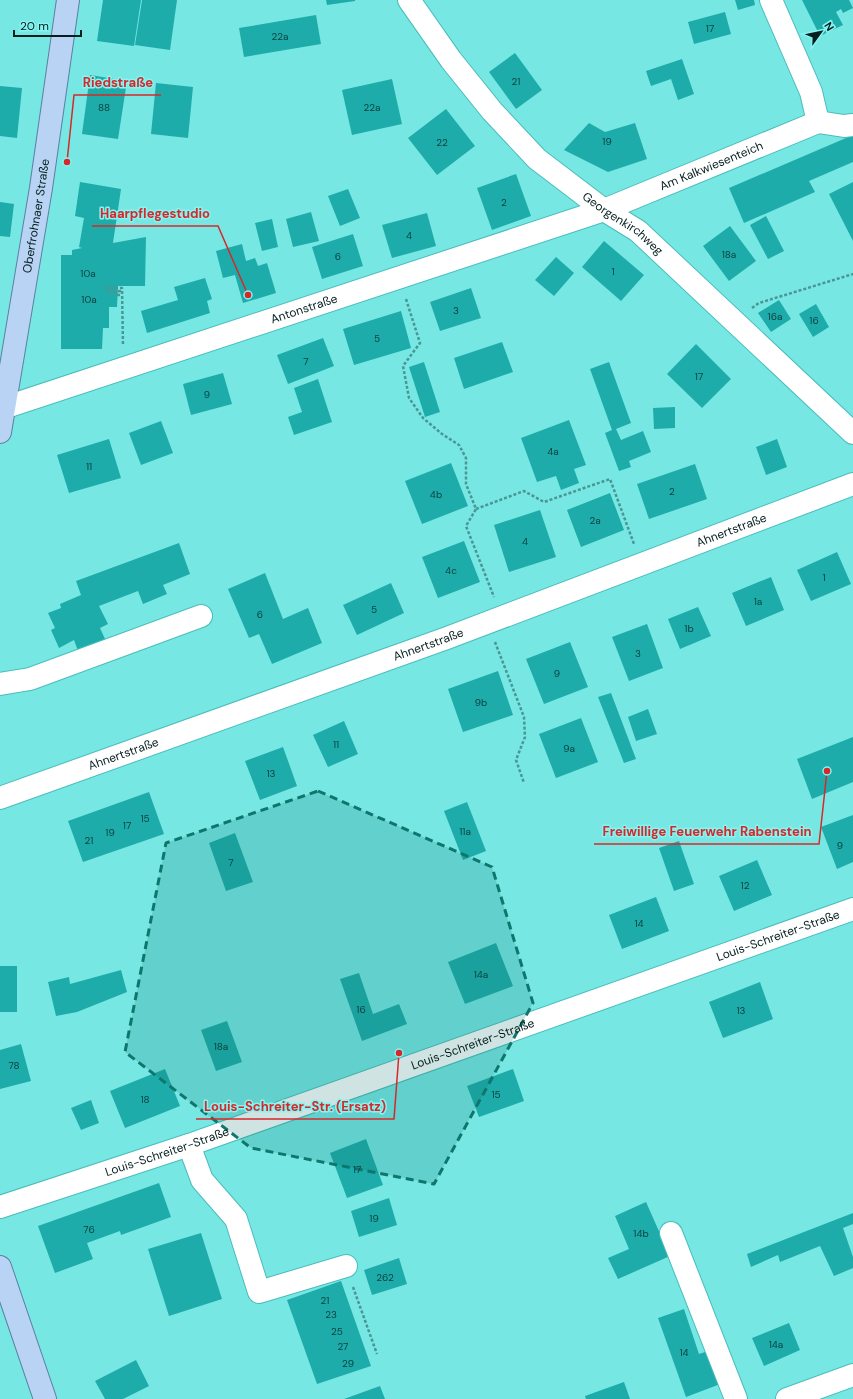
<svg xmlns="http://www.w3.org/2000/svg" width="853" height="1399" viewBox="0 0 853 1399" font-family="'DM Sans',sans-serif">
<rect width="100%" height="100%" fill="#77e7e4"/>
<g fill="#1dacaa">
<path d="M103,0H141L134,46L97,41Z"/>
<path d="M142,0H177L170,50L135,45Z"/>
<path d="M326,0H355V1L327,5Z"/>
<path d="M735,0H754L755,5L738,10Z"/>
<path d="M802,0H849L853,8L843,13L841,9L836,12L843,25L820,36Z"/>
<path d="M725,12L731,34L694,44L688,22Z"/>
<path d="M316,15L321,44L244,57L239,28Z"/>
<path d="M515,53L542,90L516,109L489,72Z"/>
<path d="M682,59L694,94L678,100L671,79L651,86L646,71Z"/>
<path d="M90,75L127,81L118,139L82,134Z"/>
<path d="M392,79L402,124L352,135L342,90Z"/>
<path d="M156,83L193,87L188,138L151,134Z"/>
<path d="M0,86L22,88L17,138L0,136Z"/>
<path d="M446,109L475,146L437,175L408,138Z"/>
<path d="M589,123L605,132L635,123L647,159L608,172L564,150Z"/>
<path d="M853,135V162L809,181L815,192L744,223L729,188Z"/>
<path d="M516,174L531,216L492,230L477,188Z"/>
<path d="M80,182L121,189L113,243L146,237L145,286H118L117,307H109V328H103L102,349H61V255H72V250L82,248L79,247L84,218L75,216Z"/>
<path d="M853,182V241L829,194Z"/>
<path d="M348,189L360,218L340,226L328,196Z"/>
<path d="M0,202L14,204L10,237L0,236Z"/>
<path d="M311,212L319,241L293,247L286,219Z"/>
<path d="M427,213L436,246L392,258L382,225Z"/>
<path d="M766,216L784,251L768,259L750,225Z"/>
<path d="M272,219L278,247L262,251L255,223Z"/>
<path d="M730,226L756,261L729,281L703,246Z"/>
<path d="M353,234L363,266L322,279L312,247Z"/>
<path d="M604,241L644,275L621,301L582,267Z"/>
<path d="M242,244L246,261L255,258L258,266L267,263L276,293L243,303L235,275L223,278L216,251Z"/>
<path d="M556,257L574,273L554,296L535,280Z"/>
<path d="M205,278L212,299L207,301L210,313L147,333L141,311L178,300L174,287Z"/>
<path d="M471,288L481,318L440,331L430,302Z"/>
<path d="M779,300L791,319L771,332L758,313Z"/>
<path d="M816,304L829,327L813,337L799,314Z"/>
<path d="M401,311L411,348L354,365L343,329Z"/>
<path d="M323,338L334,366L288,384L277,355Z"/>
<path d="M502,342L513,372L464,389L454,358Z"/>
<path d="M696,344L731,379L702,408L667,374Z"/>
<path d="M424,362L440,412L425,417L409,367Z"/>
<path d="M609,362L631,423L616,429L621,440L643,431L651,452L629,461L631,467L619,471L605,433L612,430L590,369Z"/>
<path d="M223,373L232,404L191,415L183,384Z"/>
<path d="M318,379L332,422L294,435L288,417L302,412L294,388Z"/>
<path d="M675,407V428L654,429L653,408Z"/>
<path d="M569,420L586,465L574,469L579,483L561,490L556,476L537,482L521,438Z"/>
<path d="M161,421L173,453L141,465L129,433Z"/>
<path d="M109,439L121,478L69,493L57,455Z"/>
<path d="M777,439L787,467L766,475L756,447Z"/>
<path d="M451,463L468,506L422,524L405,481Z"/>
<path d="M695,464L707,499L649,519L637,484Z"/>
<path d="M610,493L624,530L581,547L567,510Z"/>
<path d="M540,510L556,557L509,572L494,525Z"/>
<path d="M464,541L480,582L438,598L422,557Z"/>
<path d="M179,543L190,574L163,585L167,594L143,604L138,591L99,606L108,624L100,628L105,639L78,651L74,640L59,648L51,630L55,628L48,613L61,608L60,604L81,595L76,581Z"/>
<path d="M837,552L851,584L811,601L797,570Z"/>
<path d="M265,573L283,619L308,608L322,643L272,664L259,634L249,638L228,589Z"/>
<path d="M771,577L784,610L746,626L732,593Z"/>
<path d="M391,583L404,613L357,635L343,605Z"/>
<path d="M698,607L711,636L680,649L668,619Z"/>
<path d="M647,624L663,668L629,681L612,637Z"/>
<path d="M570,642L588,687L544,704L526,659Z"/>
<path d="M498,671L513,715L463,732L448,689Z"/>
<path d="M611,693L636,759L624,763L598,697Z"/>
<path d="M648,709L657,734L636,741L628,717Z"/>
<path d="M581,718L598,762L556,778L539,734Z"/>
<path d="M344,721L358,754L328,767L313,735Z"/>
<path d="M853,737V782L812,799L797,759Z"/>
<path d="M283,747L297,786L260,800L245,761Z"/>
<path d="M149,792L164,834L83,862L68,821Z"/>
<path d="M467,802L486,851L463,860L444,811Z"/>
<path d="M853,815V862L837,869L821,827Z"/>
<path d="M235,833L253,882L226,891L209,843Z"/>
<path d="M679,841L694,884L674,891L659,848Z"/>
<path d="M757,860L772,895L734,911L719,876Z"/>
<path d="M656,897L669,931L622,949L609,915Z"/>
<path d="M496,943L513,986L465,1004L448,962Z"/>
<rect x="0" y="966" width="17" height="46"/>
<path d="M121,970L127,992L77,1012L56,1016L48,982L69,977L70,984Z"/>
<path d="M359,973L373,1014L399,1004L407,1024L362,1041L340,979Z"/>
<path d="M760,982L773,1019L723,1038L709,1002Z"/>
<path d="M227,1021L242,1062L216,1071L201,1030Z"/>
<path d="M21,1044L31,1081L0,1089V1050Z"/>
<path d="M165,1069L180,1106L125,1128L110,1091Z"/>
<path d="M513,1069L524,1101L479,1117L467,1086Z"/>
<path d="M91,1100L99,1123L81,1130L71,1108Z"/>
<path d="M366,1139L383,1185L347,1198L330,1153Z"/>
<path d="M159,1183L171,1217L121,1235L120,1231L87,1243L93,1259L55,1273L38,1226Z"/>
<path d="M389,1198L397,1225L359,1237L351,1211Z"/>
<path d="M646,1202L670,1256L618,1279L608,1258L629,1249L615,1216Z"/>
<path d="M853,1213V1224L843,1228L853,1257V1268L834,1276L820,1246L780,1262L778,1255L751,1267L747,1254Z"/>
<path d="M201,1233L222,1299L169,1316L148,1249Z"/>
<path d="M399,1258L407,1284L372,1295L364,1270Z"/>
<path d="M341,1281L371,1366L317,1384L287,1300Z"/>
<path d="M684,1309L699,1354L711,1350L723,1383L686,1397L658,1318Z"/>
<path d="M789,1323L800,1350L764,1366L752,1338Z"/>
<path d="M136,1360L149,1386L123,1399H105L95,1381Z"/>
<path d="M624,1382L630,1399H586L585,1396Z"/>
<path d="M380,1386L385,1399H344Z"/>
</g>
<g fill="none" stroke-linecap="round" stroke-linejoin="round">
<g stroke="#4abdbb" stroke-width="24">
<g id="minor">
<path id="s1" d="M409,0L451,60L492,111L537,159L604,210L638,231L853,433"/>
<path d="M818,122L844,126L853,125"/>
<path id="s2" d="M0,409L604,210L818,122L811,92L771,0"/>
<path d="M0,684L30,679L201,616"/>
<path id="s3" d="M0,798L447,638L853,484"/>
<path d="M189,1145L202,1180L236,1219L259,1292L346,1266"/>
<path id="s4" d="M0,1207L189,1145L853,909"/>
<path d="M671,1233L736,1399"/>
<path d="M787,1399L853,1375"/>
</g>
</g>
<g stroke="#5a80a3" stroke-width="24">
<g id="major">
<path id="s5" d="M0,432L41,188L68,0"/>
<path d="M0,1267L45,1399"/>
</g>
</g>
<g stroke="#499694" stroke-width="2.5" stroke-dasharray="3 2" stroke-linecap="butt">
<path d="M107,286V288H122L123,346"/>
<path d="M107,288V292L122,291"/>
<path d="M116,291V295H122"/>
<path d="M406,299L420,343L403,366L409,398L423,418L442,434L459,445L466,458V484L476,509L466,526L494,597"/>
<path d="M752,308L759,303L853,274"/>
<path d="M476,509L524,491L544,502L610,479L634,544"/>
<path d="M495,642L524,717L525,737L516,760L524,783"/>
<path d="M353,1287L377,1354"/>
</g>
<use href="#minor" stroke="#fff" stroke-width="22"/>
<use href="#major" stroke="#b8d3f3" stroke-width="22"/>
</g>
<path fill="#0f766e" fill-opacity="0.2" stroke="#0f766e" stroke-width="3" stroke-dasharray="8 5" stroke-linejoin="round" d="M318,791L492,867L533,1003L434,1184L251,1148L125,1052L166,843Z"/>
<g text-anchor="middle" stroke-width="3" stroke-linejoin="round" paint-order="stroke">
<g font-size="10" fill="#0b4241">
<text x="710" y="32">17</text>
<text x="280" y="40">22a</text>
<text x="516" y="85">21</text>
<text x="104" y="111">88</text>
<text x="372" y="111">22a</text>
<text x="607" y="145">19</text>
<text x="442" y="146">22</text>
<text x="504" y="206">2</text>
<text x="409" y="239">4</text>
<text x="729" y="258">18a</text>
<text x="338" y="260">6</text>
<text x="613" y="275">1</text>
<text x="88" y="277">10a</text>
<text x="89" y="303">10a</text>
<text x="456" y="314">3</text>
<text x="775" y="320">16a</text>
<text x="814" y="324">16</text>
<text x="377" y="342">5</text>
<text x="306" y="365">7</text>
<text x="699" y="380">17</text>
<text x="207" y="398">9</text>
<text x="553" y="455">4a</text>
<text x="89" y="470">11</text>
<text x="672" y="495">2</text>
<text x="436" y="498">4b</text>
<text x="595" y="524">2a</text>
<text x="525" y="545">4</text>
<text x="451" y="574">4c</text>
<text x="824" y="581">1</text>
<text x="758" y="605">1a</text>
<text x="374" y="613">5</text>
<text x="260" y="618">6</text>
<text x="689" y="632">1b</text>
<text x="638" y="657">3</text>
<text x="557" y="677">9</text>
<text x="481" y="706">9b</text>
<text x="336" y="748">11</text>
<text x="569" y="752">9a</text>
<text x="271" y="777">13</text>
<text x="145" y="822">15</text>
<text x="127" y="829">17</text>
<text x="465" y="835">11a</text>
<text x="110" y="836">19</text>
<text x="89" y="844">21</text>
<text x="840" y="849">9</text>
<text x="231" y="866">7</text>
<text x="745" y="889">12</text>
<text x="639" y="927">14</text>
<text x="481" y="978">14a</text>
<text x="361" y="1013">16</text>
<text x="741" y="1014">13</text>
<text x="221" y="1050">18a</text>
<text x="14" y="1069">78</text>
<text x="496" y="1098">15</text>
<text x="145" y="1103">18</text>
<text x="357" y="1173">17</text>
<text x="374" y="1222">19</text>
<text x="89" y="1233">76</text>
<text x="641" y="1237">14b</text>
<text x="385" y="1281">262</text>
<text x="325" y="1304">21</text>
<text x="331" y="1318">23</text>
<text x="337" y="1335">25</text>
<text x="776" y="1348">14a</text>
<text x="343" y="1350">27</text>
<text x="684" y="1356">14</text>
<text x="348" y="1367">29</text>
</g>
<g font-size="12" fill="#051e1e" stroke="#85f4f2">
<text dy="4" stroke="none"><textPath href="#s2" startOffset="752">Am Kalkwiesenteich</textPath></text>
<text dy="4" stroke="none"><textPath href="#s5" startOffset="219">Oberfrohnaer Straße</textPath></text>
<text dy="4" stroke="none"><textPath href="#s1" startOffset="312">Georgenkirchweg</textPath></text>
<text dy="4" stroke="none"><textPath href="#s2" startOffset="320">Antonstraße</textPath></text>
<text dy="4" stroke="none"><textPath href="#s3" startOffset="779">Ahnertstraße</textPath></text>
<text dy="4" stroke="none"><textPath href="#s3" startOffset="455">Ahnertstraße</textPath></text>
<text dy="4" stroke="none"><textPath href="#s3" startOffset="131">Ahnertstraße</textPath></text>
<text dy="4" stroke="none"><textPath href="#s4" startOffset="824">Louis-Schreiter-Straße</textPath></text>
<text dy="4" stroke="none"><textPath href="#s4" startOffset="500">Louis-Schreiter-Straße</textPath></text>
<text dy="4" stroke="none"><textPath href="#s4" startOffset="176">Louis-Schreiter-Straße</textPath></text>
</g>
</g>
<path fill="none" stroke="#d62828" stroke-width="1.5" d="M67 162L74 95H161M248 295L218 226H92M827 771L819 844H594M399 1053L394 1119H196"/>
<g fill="#d62828" stroke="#85f4f2" stroke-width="1.5">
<circle cx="67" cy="162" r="4"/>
<circle cx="248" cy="295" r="4"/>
<circle cx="827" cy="771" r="4"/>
<circle cx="399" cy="1053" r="4"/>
</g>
<g font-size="13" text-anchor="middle" font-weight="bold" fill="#d62828" stroke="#85f4f2" stroke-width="3" stroke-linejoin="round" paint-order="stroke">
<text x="118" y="87">Riedstraße</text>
<text x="155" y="218">Haarpflegestudio</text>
<text x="707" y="836">Freiwillige Feuerwehr Rabenstein</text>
<text x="295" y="1111">Louis-Schreiter-Str. (Ersatz)</text>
</g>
<g transform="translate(821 32) rotate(57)" stroke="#85f4f2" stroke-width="3" paint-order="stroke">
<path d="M0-3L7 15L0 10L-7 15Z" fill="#051e1e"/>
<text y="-6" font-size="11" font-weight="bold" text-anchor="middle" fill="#051e1e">N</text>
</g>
<path d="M14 30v6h67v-6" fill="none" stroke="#051e1e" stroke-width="2"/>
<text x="20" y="30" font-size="12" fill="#051e1e" stroke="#85f4f2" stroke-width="3" paint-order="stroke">20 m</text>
</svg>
